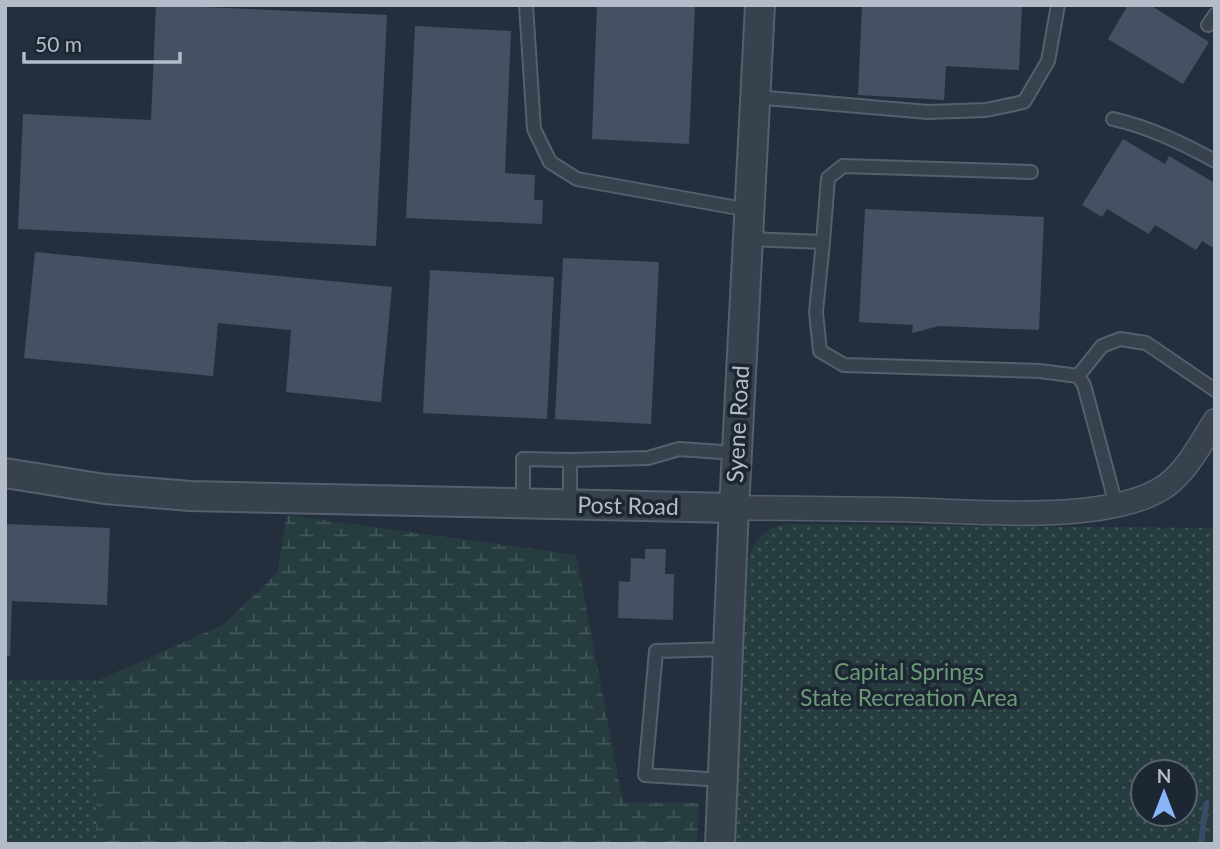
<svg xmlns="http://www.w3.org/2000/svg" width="1220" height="849" viewBox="0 0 1220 849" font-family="Lato,sans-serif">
<defs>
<pattern id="wetland-marsh" width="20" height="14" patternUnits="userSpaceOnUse" patternTransform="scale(1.75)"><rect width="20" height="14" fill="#263c3f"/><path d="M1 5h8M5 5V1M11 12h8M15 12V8" fill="none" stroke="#435659"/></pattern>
<pattern id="park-dots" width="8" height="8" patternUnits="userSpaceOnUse" patternTransform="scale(1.75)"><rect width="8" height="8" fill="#263c3f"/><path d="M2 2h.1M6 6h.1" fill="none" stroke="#435659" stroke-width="1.8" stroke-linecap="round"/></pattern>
</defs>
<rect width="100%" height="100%" fill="#242f3e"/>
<path fill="url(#wetland-marsh)" d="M287,515L576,555L623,802L699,803L697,844H5V680H99L223,625L277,573Z"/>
<g fill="url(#park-dots)" fill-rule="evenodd">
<path d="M788,524L1215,528V844H732L747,563C754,540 764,527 788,524ZM1143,772H1185V814H1143Z"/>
<path d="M5,680H99L96,844H5Z"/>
</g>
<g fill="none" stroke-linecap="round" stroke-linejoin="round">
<path stroke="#394c67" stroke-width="6" d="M1201,844L1206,804"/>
</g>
<g fill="#455162">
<path d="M156,5L387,15L376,246L18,229L23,114L151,120Z"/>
<path d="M597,5H695L689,144L592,139Z"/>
<path d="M862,5H1022L1019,70L946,66L944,100L858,95Z"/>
<path d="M1128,5H1150L1209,42L1183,84L1108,39Z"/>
<path d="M415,26L511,31L505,173L535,175L534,200H543L542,224L406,218Z"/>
<path d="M1123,139L1165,164L1169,156L1215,183V249L1202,241L1196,250L1155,225L1149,234L1107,209L1102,217L1082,205Z"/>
<path d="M865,209L1044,217L1039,330L939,326L912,333L913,325L859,322Z"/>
<path d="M35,252L392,287L381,402L286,392L291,330L218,323L213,376L24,358Z"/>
<path d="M563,258L659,262L651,424L555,419Z"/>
<path d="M430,270L554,277L547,419L423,413Z"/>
<path d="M5,524L110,528L107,605L12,601L10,656H5Z"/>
<path d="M645,549H666L665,574H674L673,620L618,618L619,581L630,582L631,558L645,559Z"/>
</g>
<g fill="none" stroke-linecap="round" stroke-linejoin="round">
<g stroke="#565f6c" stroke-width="16">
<g id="service">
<path d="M526,5L534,129L550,162L577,179L749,210"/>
<path d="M1208,25L1215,15"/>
<path d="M755,97L928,112L986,110L1024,102L1048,61L1058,5"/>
<path d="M1113,119C1149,127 1182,143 1215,161"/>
<path d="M748,239L823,242L816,312L820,351L844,365L1040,371L1078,376L1084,385L1116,505"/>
<path d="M823,242L828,178L843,166L1031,172"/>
<path d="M1078,376L1102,346L1120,339L1146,343L1215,390"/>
<path d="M523,503V459L570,460"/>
<path d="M570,505V460L648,458L679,449L736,453"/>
<path d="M722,780L645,775L656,651L728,649"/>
</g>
</g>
<g stroke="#565f6c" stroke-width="26">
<path id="minor" d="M734,508C794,508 855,509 915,510C980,512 1114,524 1167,485C1188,469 1201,443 1215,421"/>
</g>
<g stroke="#565f6c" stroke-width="32">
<g id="tertiary">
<path d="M5,473L105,489L190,496L734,508"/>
<path d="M720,844L733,529L760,5"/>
</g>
</g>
<use href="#service" stroke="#38414e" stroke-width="12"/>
<use href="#minor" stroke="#38414e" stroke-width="23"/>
<use href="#tertiary" stroke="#38414e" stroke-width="28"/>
</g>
<g text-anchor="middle" stroke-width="7" stroke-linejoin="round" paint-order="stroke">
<g font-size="23" fill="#b4bcc9" stroke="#1d2633">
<text transform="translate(738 424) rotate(-87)" y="8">Syene Road</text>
<text transform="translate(628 506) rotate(1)" y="8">Post Road</text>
</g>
<g font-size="23" fill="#6b9a76" stroke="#1d2633">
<text x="909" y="680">Capital Springs<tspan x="909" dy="26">State Recreation Area</tspan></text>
</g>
</g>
<rect width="1220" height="849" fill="none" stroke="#b4bcc9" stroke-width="14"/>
<g transform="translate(1164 793)"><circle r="33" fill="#1d2633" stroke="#59626f" stroke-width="2"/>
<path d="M0-5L12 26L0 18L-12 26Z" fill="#8ab4f8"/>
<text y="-10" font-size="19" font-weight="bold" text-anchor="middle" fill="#b4bcc9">N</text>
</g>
<path d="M24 52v10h156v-10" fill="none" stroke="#b4bcc9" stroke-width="3.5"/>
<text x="35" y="52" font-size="21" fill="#b4bcc9" stroke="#1d2633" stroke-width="5" paint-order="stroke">50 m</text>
</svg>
